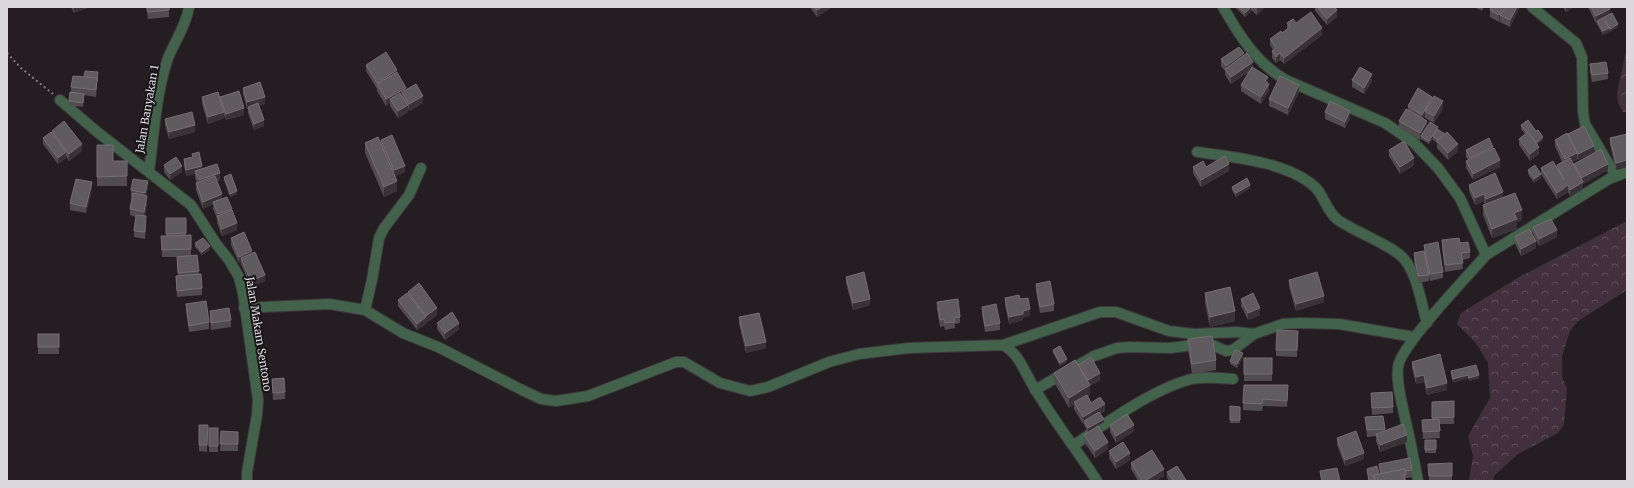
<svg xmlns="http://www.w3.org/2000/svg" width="1634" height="488" viewBox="0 0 1634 488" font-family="Merriweather,serif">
<defs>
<pattern id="forest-crowns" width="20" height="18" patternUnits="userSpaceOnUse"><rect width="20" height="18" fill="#43303d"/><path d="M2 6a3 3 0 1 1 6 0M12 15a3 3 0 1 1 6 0" fill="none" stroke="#5e4d58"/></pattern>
</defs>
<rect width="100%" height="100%" fill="#241e22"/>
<g fill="url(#forest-crowns)">
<path d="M1627,46V112H1623L1618,103L1617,93Z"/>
<path d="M1627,221V290L1578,321L1570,331L1562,356V377L1567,389L1564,425L1558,433L1518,454L1494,476L1493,481H1469L1473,456L1468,436L1490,398L1488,363L1476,343L1457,324L1461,313L1519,277Z"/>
</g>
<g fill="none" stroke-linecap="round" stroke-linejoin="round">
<g stroke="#3e383c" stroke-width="12">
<g id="street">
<path d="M1223,7C1239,35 1257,64 1286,80L1385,123L1413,142L1438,168L1460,198L1486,255C1469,275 1400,346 1398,367C1396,384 1402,402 1405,418C1410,439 1414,460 1418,481"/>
<path d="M1532,7L1576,43L1582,57L1583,112L1585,124L1616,176"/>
<path d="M60,100L96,131L191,205L217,245L229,260L239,277L243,293L258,400L257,415L247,472V481"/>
<path d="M1197,152C1233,157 1288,162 1315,187C1324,195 1326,211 1338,220C1355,232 1394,246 1405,260C1418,277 1421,303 1427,323"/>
<path d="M149,171C154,134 156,93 168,58C175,41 186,26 189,7"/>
<path d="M1486,255L1609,179L1627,172"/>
<path d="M244,308L329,304L365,310L403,333L438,347L522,390L541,399L556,401L588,396L676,362H684L720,383L750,391L768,387L829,362L859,354L909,348L1003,345C1020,354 1025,374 1035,389C1054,421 1077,450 1097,481"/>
<path d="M365,310L372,280L379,238L384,228L409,195L421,168"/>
<path d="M1003,345L1100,312H1116L1169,331L1194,334L1236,332L1254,334L1283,324L1300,323L1339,324L1414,337"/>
<path d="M1035,390L1094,356L1117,348L1129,347L1170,348L1208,343L1226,351L1233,350L1254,334"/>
<path d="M1074,445C1106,423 1150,391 1188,380C1202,376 1218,378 1233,379"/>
</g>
</g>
<path stroke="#807b7f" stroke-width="2" stroke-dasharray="2 3" stroke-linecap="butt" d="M7,53L21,68L53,94"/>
<use href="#street" stroke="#42624b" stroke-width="10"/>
</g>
<g fill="#514c50">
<path d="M71,7H90L74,13Z"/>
<path d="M146,7H169V17L148,19Z"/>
<path d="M810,7H832L817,17Z"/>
<path d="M1235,7H1265L1257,15L1251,10V11L1245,17Z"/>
<path d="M1315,7H1338L1336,9L1337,17L1327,25L1315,11Z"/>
<path d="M1474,7H1484L1482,11Z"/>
<path d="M1491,7H1520L1510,27L1500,22V19L1499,22L1490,17V10Z"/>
<path d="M1563,7H1574L1566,12Z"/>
<path d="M1588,7H1609L1610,14L1618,27L1610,32L1609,30V32L1603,35L1597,24V23H1596Z"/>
<path d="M1287,23H1296L1322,35L1284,64L1280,60L1276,63L1272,58V51L1273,50L1270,45V39L1282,33L1287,30Z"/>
<path d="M1244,56L1253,68L1268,83L1269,91L1261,104L1241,91V85L1250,71L1231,84L1225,75V71L1221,66V59Z"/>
<path d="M1590,64L1608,73V79L1592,82L1590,71Z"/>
<path d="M366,65L397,73L406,90L423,103L409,111L408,108V112L398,118L390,106V103L386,106L377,91V89L366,71Z"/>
<path d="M98,76L96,97L84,95L83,107L69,105V101L71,92V87L84,77Z"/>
<path d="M1352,80L1372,81L1364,94L1352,87Z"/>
<path d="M243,88L265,104L259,105L264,126L254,130L248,113V109H247L243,94Z"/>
<path d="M1299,92L1288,115L1269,106V99Z"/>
<path d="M202,97L220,100V97L244,115L226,120L224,115V118L208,124L202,104Z"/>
<path d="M1432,98L1443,108L1434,123L1425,118V116L1423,119L1427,126L1438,130L1445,135L1458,151L1448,160L1437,148V143L1433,140V139L1429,144L1421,139V138L1420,140L1399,128V121L1408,109V106Z"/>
<path d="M1325,112L1350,118L1345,128L1325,119Z"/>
<path d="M165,119L195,132L169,139L165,125Z"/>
<path d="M1521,125L1543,140L1537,145L1539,154L1530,161L1519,145V139L1525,134L1521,129Z"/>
<path d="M52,131L82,151L69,161L66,156V158L58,164L43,144V138L52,132Z"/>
<path d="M1568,134L1594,152L1578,160L1577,158V160L1572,162L1574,165V164L1608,170L1583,184V189L1570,196L1568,192L1557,199L1541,174V168H1557V165L1562,162L1555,146V140L1568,136Z"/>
<path d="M1627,134V167L1616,170L1610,145V138Z"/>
<path d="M381,140L405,172L395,176L397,191L384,197L365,153V143L381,142Z"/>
<path d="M97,145L113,161H127V186H97Z"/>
<path d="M1493,148L1500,167L1473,180L1466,168V161H1468L1466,157V150Z"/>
<path d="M1389,150L1414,165L1400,174L1389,156Z"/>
<path d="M192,154L202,169L220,180L217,181L222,198L232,210L237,230L222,236L217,223V218L213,209V204L203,209L196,190V183H197L195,178V174L186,176L184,166V159L192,157Z"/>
<path d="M164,165L182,172L170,180L164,172Z"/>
<path d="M1193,167H1206L1229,171L1201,187L1193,173Z"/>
<path d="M1528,170L1541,178L1534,183L1528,174Z"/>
<path d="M224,177L237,194L230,197L224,180Z"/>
<path d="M1469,185L1503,197L1522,220L1517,222V229L1492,238L1483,215V205L1485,204L1484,201L1475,205L1469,191Z"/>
<path d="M1232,187L1250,188L1236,197L1232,190Z"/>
<path d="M148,188L146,196L147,202L145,216L146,222L145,239L134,237V231L136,217L130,215V209L132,197H131V190Z"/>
<path d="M92,189L86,213L70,210V203Z"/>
<path d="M166,218H186V235H191V255H197L199,274L202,288V295L177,297L176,283V276H178L177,257H162L161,236H166Z"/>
<path d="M1533,227L1557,237L1539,246L1533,234Z"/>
<path d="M1515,237L1536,248L1521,256L1515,244Z"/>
<path d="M231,238L252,253L265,281L251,287L241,264V263H239L231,245Z"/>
<path d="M1442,240L1460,243L1470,252V258L1462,260L1463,269L1445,272L1442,247Z"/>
<path d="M195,243L210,250L202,255L195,247Z"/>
<path d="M1424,245L1443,272V278L1430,281L1429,275V281L1418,283L1414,260V253L1424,251Z"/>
<path d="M846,277L870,305L853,310L846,283Z"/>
<path d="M1289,280L1324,302L1296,311L1289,287Z"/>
<path d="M1036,284L1054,304V311L1040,313L1036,291Z"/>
<path d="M408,292L437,315L426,323V322V324L417,330L398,306V300L408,294Z"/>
<path d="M1205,293L1235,321L1210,327L1205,303Z"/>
<path d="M1005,298L1020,299L1030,316L1023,317V320L1009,324L1005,305Z"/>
<path d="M1241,299L1260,315L1248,320L1241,306Z"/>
<path d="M937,302L960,317V323L955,324V328L945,330L944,326L940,327L937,309Z"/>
<path d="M186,304L209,322V329L189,332L186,311Z"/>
<path d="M982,307L1000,323V330L985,332L982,314Z"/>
<path d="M210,311L231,320V327L211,330L210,318Z"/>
<path d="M739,317L766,348L746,353L739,324Z"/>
<path d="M437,323L459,329L445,340L437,329Z"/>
<path d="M1298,331L1297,357L1276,356V350Z"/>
<rect x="38" y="334" width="21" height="20"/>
<path d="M1188,339L1216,360V370L1192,374L1188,349Z"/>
<path d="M1053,350L1067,362L1060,366L1053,353Z"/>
<path d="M1243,357L1237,368L1230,364V361Z"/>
<rect x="1244" y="358" width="28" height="23"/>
<path d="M1412,362L1447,390L1427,395L1424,382L1416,384L1412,368Z"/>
<path d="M1078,365L1100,380L1090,386V395L1088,396L1091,403L1105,411L1100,414L1104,422L1088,432L1084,425V424H1083L1074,409V405L1069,408L1054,382V373Z"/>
<path d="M1451,371L1479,378L1469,381L1468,378L1453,383L1451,374Z"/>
<path d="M272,379L285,392V399L273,400Z"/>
<path d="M1288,392L1287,407L1263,406L1262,411L1243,410V403Z"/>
<path d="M1371,393L1393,407V413L1372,415Z"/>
<path d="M1454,401V424H1439L1440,438L1423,439L1422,420L1432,419V402Z"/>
<path d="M1230,406L1240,407V423H1230Z"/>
<path d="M1383,416L1385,431L1407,442L1380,452L1376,441V436L1367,437L1365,417Z"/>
<path d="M199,425H208L207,452L199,451Z"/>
<path d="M1110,425L1134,431L1116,443L1110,432Z"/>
<rect x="209" y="428" width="9" height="24"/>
<path d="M221,431L238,432V451H220Z"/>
<path d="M1084,435L1108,449L1095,458L1084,442Z"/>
<path d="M1337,438L1364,459L1345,466L1337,445Z"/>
<rect x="1425" y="440" width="11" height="13"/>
<path d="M1109,451L1130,460L1116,469L1109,458Z"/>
<path d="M1131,463L1164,476L1156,481H1138L1131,469Z"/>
<path d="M1379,464L1412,470V477L1406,478V481H1369L1367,469L1380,474Z"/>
<path d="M1428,464L1452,476V481H1429Z"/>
<path d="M1320,471L1340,481H1321Z"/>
<path d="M1167,472L1186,481H1169L1167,478Z"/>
</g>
<g fill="#393337">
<path d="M74,7H90L74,13Z"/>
<path d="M822,7H832L817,17V10Z"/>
<path d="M1251,7V11L1245,17V13Z"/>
<path d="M1259,7H1265L1257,15V9Z"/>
<path d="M1503,7H1507L1500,15V19L1499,22V15Z"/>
<path d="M1517,7H1520L1510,27V20Z"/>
<path d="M1566,7H1574L1566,12Z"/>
<path d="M1610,9V15L1597,21L1596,23V16Z"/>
<path d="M1337,10V17L1327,25V19Z"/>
<path d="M1618,24V27L1610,32V29Z"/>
<path d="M1322,28V35L1284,64V58Z"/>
<path d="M1609,28V32L1603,35V31Z"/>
<path d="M1244,53V60L1226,70V66Z"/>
<path d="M1280,53V60L1276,63V57Z"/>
<path d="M1253,62V68L1231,84V77Z"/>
<path d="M397,70V77L377,84V89V83Z"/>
<path d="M1372,74V81L1364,94V88Z"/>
<path d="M1268,77V83L1265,81Z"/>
<path d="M97,78V85L96,97V90Z"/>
<path d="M1269,84V91L1261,104V97Z"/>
<path d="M1299,85V92L1288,115V108Z"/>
<path d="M406,88V94L402,92V96L390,99V103L386,106V99Z"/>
<path d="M423,96V103L409,111V104Z"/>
<path d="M265,97V104L249,109L248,107L247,109V102Z"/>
<path d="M1432,97V103L1425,111V116L1422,121V115Z"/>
<path d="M1443,101V108L1434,123V116Z"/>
<path d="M408,105V112L398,118V111Z"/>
<path d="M244,108V115L226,120V114Z"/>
<path d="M1350,111V118L1345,128V122Z"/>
<path d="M224,112V118L208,124V117Z"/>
<path d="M264,120V126L254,130V124Z"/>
<path d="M1427,121V128L1421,136V138L1420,140V133Z"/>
<path d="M195,125V132L169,139V132Z"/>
<path d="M1438,127V130L1433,137V139L1429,144V141Z"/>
<path d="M1543,137V140L1535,147V143Z"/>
<path d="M82,144V151L69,161V154Z"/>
<path d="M1458,144V151L1448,160V153Z"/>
<path d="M1594,146V152L1578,160V154Z"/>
<path d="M1493,147V154L1470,165V158Z"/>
<path d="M1539,147V154L1530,161V154Z"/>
<path d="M66,152V158L58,164V158Z"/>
<path d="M1577,153V160L1565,166V159Z"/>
<path d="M1414,158V165L1400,174V167Z"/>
<path d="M1500,160V167L1473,180V174Z"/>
<path d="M1627,160V167L1616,170V163Z"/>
<path d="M1229,164V171L1201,187V180Z"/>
<path d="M1608,164V170L1583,184V189L1570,196V190L1581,183V178Z"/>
<path d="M182,166V172L170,180V174Z"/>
<path d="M202,166V172L195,171V174L186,176V170Z"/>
<path d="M405,166V172L394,177V170Z"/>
<path d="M220,173V180L199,187V180Z"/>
<path d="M1541,174V178L1534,183V179Z"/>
<path d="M148,181V188L145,199V193Z"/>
<path d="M397,181V191L384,197V187Z"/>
<path d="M92,182V189L86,213V207Z"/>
<path d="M1250,185V188L1236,197V193Z"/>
<path d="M1568,185V192L1557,199V193Z"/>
<path d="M237,191V194L230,197V194Z"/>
<path d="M1503,192V199L1486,206V199Z"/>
<path d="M222,194V201L213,202V204L203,209V202Z"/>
<path d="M1484,194V201L1475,205V198Z"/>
<path d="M147,196V202L144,218V212Z"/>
<path d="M232,209V216L218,219V214Z"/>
<path d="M1522,210V220L1517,222V229L1492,238V229L1514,213Z"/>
<path d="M146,216V222L145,239V232Z"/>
<path d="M237,223V230L222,236V229Z"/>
<path d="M1557,230V237L1539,246V239Z"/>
<path d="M1536,241V248L1521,256V249Z"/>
<path d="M210,246V250L202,255V252Z"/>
<path d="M252,251V258H241V263H239V257Z"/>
<path d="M265,275V281L251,287V281Z"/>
<path d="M1324,296V302L1296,311V304Z"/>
<path d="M870,299V305L853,310V303Z"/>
<path d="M437,308V315L426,323V316Z"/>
<path d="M1260,308V315L1248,320V313Z"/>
<path d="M1030,309V316L1023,317V320L1009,324V317L1023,311Z"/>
<path d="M1235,311V321L1210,327V317Z"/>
<path d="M426,317V324L417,330V324Z"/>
<path d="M459,323V329L445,340V333Z"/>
<path d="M766,342V348L746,353V346Z"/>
<path d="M1243,353V357L1237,368V364Z"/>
<path d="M1067,359V362L1060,366V363Z"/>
<path d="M1100,373V380L1090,386V395L1075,404L1074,402V405L1069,408V398L1088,380Z"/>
<path d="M1424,375V382L1416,384V377Z"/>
<path d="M1468,375V378L1453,383V379Z"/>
<path d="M1479,375V378L1469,381V378Z"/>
<path d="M1447,383V390L1427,395V388Z"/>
<path d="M1105,404V411L1085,423L1084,421V424H1083V417Z"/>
<path d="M1104,419V422L1088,432V428Z"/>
<path d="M1134,425V431L1116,443V436Z"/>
<path d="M1407,435V442L1380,452V445Z"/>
<path d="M1108,442V449L1095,458V451Z"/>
<path d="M1130,453V460L1116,469V462Z"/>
<path d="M1364,453V459L1345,466V460Z"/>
<path d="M1164,469V476L1156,481H1145Z"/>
</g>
<g fill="#605b5e" stroke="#746e72">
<path d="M147,7H169V10L148,12Z"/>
<path d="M814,7H822L817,10Z"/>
<path d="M1238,7H1251L1245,13Z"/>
<path d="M1317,7H1334L1337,10L1327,19Z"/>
<path d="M1491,7H1503L1499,15L1490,10Z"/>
<path d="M1505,7H1517L1510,20L1500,15Z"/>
<path d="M1591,7H1609L1610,9L1596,16Z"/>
<path d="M1311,12L1322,28L1284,58L1280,53L1276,57L1272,51L1276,48L1270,39L1281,31L1282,33L1290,27L1287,23L1293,19L1296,23Z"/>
<path d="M1612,13L1618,24L1610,29L1605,20L1609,28L1603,31L1597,21Z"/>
<path d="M1239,47L1244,53L1226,66L1221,59Z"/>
<path d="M386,52L397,70L377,83L366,65Z"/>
<path d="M1247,53L1253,62L1231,77L1225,69Z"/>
<path d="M1606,62L1608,73L1592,75L1590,64Z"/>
<path d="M1252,67L1268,77L1265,81L1269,84L1261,97L1241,85Z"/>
<path d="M1360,67L1372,74L1364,88L1352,80Z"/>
<path d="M85,71L98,72L97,81V78L84,77Z"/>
<path d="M397,72L406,88L386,99L377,84Z"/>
<path d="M73,76L97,78L96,90L71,87Z"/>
<path d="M1280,76L1299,85L1288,108L1269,99Z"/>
<path d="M260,82L265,97L247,102L243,88Z"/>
<path d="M416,84L423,96L409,104L402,92Z"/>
<path d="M1418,88L1432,97L1422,115L1408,106Z"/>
<path d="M239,91L244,108L226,114L220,97Z"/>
<path d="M70,92L84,94L83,103L69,101Z"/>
<path d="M218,92L224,112L208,117L202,97Z"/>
<path d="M400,93L408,105L398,111L390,99Z"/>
<path d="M1434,96L1443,101L1434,116L1425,111Z"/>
<path d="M1330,101L1350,111L1345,122L1325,112Z"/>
<path d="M258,103L264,120L254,124L248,107Z"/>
<path d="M1406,109L1427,121L1420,133L1399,121Z"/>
<path d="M192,112L195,125L169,132L165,119Z"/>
<path d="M1528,120L1536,131L1538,130L1543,137L1536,143L1528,132L1527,133L1521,125Z"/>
<path d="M64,121L82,144L69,154L52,131Z"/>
<path d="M1430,122L1438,127L1429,141L1421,136Z"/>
<path d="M1584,126L1594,146L1578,154L1568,134Z"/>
<path d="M1437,129L1445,134L1439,140L1433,137Z"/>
<path d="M51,132L66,152L58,158L43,138Z"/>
<path d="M1447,132L1458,144L1448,153L1437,141Z"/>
<path d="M1528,132L1539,147L1530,154L1519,139Z"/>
<path d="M1567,133L1577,153L1565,159L1555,140Z"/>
<path d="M1627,134V160L1616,163L1610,138Z"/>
<path d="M392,135L405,166L394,170L381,140Z"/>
<path d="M378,137L397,181L384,187L365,143Z"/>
<path d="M1489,138L1493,147L1470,158L1466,150Z"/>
<path d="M1404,141L1414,158L1400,167L1389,150Z"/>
<path d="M97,145H113V161H127V176L97,177Z"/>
<path d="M1494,148L1500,160L1473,174L1466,161Z"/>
<path d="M1601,149L1608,164L1581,178L1574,164Z"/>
<path d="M199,152L202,166L186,170L184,159L193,157L192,154Z"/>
<path d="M1225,156L1229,164L1201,180L1193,167L1203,161L1206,167Z"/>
<path d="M176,157L182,166L170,174L164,165Z"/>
<path d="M1570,158L1583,182L1570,190L1568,185L1557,193L1541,168L1553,161L1564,180L1557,165Z"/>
<path d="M217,164L220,173L199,180L195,171Z"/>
<path d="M1535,165L1541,174L1534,179L1528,170Z"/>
<path d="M1495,173L1503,192L1486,199L1484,194L1475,198L1469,185Z"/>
<path d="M231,174L237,191L230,194L224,177Z"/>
<path d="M215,176L222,194L203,202L196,183Z"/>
<path d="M1247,178L1250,185L1236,193L1232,187Z"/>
<path d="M76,179L92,182L86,207L70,203Z"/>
<path d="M133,179L148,181L145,193L131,190Z"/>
<path d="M133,193L147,196L144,212L130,209Z"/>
<path d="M1515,193L1522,210L1514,213L1517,219L1492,229L1483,205Z"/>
<path d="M227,197L232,209L218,214L213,202Z"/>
<path d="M232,210L237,223L222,229L217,216Z"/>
<path d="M136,215L146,216L145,232L134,231Z"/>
<path d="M166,218H186V233L166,234Z"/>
<path d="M1551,219L1557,230L1539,239L1533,227Z"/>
<path d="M1529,229L1536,241L1521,249L1515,237Z"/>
<path d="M244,232L252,251L239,257L231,238Z"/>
<path d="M191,235V249L162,250L161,236Z"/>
<path d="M203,238L210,246L202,252L195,243Z"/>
<path d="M1459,238L1460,243L1468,242L1470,252L1461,253L1463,263L1445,265L1442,240Z"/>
<path d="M1438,242L1443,272L1430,274L1424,245Z"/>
<path d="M1424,251L1429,275L1418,276L1414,253Z"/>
<path d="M255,252L265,275L251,281L241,258Z"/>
<path d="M197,255L199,271L178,273L177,257Z"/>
<path d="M864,272L870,299L853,303L846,277Z"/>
<path d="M1317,272L1324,296L1296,304L1289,280Z"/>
<path d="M201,274L202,288L177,291L176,276Z"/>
<path d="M1050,281L1054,304L1040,307L1036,284Z"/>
<path d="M419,283L437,308L426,316L408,292Z"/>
<path d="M1230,287L1235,311L1210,317L1205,293Z"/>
<path d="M407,293L426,317L417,324L398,300Z"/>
<path d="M1253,293L1260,308L1248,313L1241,299Z"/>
<path d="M1019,295L1020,299L1028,298L1030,309L1023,311V314L1009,317L1005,298Z"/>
<path d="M958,299L960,317L954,318L955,322L945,323L944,319L940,320L937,302Z"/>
<path d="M206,301L209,322L189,326L186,304Z"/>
<path d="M996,304L1000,323L985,326L982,307Z"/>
<path d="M229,308L231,320L211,323L210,311Z"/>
<path d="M452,312L459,323L445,333L437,323Z"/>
<path d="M759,313L766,342L746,346L739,317Z"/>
<path d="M1277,330L1298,331L1297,350H1276Z"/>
<rect x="38" y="334" width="21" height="13"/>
<path d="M1212,336L1216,360L1192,364L1188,339Z"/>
<path d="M1060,346L1067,359L1060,363L1053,350Z"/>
<path d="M1235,350L1243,353L1237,364L1230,361Z"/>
<path d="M1440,354L1447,383L1427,388L1424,375L1416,377L1412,362Z"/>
<path d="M1091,357L1100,373L1088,380L1078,365Z"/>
<rect x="1244" y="358" width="28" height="16"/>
<path d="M1075,360L1090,385L1069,398L1054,373Z"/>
<path d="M1476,365L1479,375L1469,378L1468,375L1453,379L1451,371Z"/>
<path d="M284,378L285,392L273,393L272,379Z"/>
<path d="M1244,385H1288L1287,401L1263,399L1262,404L1243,403Z"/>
<path d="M1392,392L1393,407L1372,408L1371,393Z"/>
<path d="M1087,395L1091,403L1100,397L1105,404L1083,417L1074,402Z"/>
<path d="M1454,401V417L1432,418V402Z"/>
<path d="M1230,406L1240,407V420H1230Z"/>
<path d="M1099,412L1104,419L1088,428L1084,421Z"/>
<path d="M1127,414L1134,425L1116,436L1110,425Z"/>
<path d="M1383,416L1385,429L1367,430L1365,417Z"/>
<path d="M1439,419L1440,431L1423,432L1422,420Z"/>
<path d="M1403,424L1407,435L1380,445L1376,434Z"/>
<path d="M199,425H208L207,445H199Z"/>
<path d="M1098,426L1108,442L1095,451L1084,435Z"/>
<rect x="209" y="428" width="9" height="18"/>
<path d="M221,431L238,432V444H220Z"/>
<path d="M1356,431L1364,453L1345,460L1337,438Z"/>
<path d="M1425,440H1436V449L1425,450Z"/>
<path d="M1123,442L1130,453L1116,462L1109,451Z"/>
<path d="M1152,450L1164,469L1145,481H1142L1131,463Z"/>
<path d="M1410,458L1412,470L1406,471L1405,469L1381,474L1379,464Z"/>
<path d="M1452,463V476H1429L1428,464Z"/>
<path d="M1177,466L1186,480L1184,481H1174L1167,472Z"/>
<path d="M1377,466L1379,474L1374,475V480L1369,481L1367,469Z"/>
<path d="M1337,468L1340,481H1322L1320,471Z"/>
<path d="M1405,469L1406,475H1404L1405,481H1376L1374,475Z"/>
</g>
<g text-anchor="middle" stroke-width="4" stroke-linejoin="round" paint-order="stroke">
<g font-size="11" fill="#dcd8db" stroke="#1a1519">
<text transform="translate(147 109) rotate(-80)" y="4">Jalan Banyakan 1</text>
<text transform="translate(259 334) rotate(81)" y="4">Jalan Makam Sentono</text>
</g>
</g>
<rect width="1634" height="488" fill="none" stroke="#dcd8db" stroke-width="16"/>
</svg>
